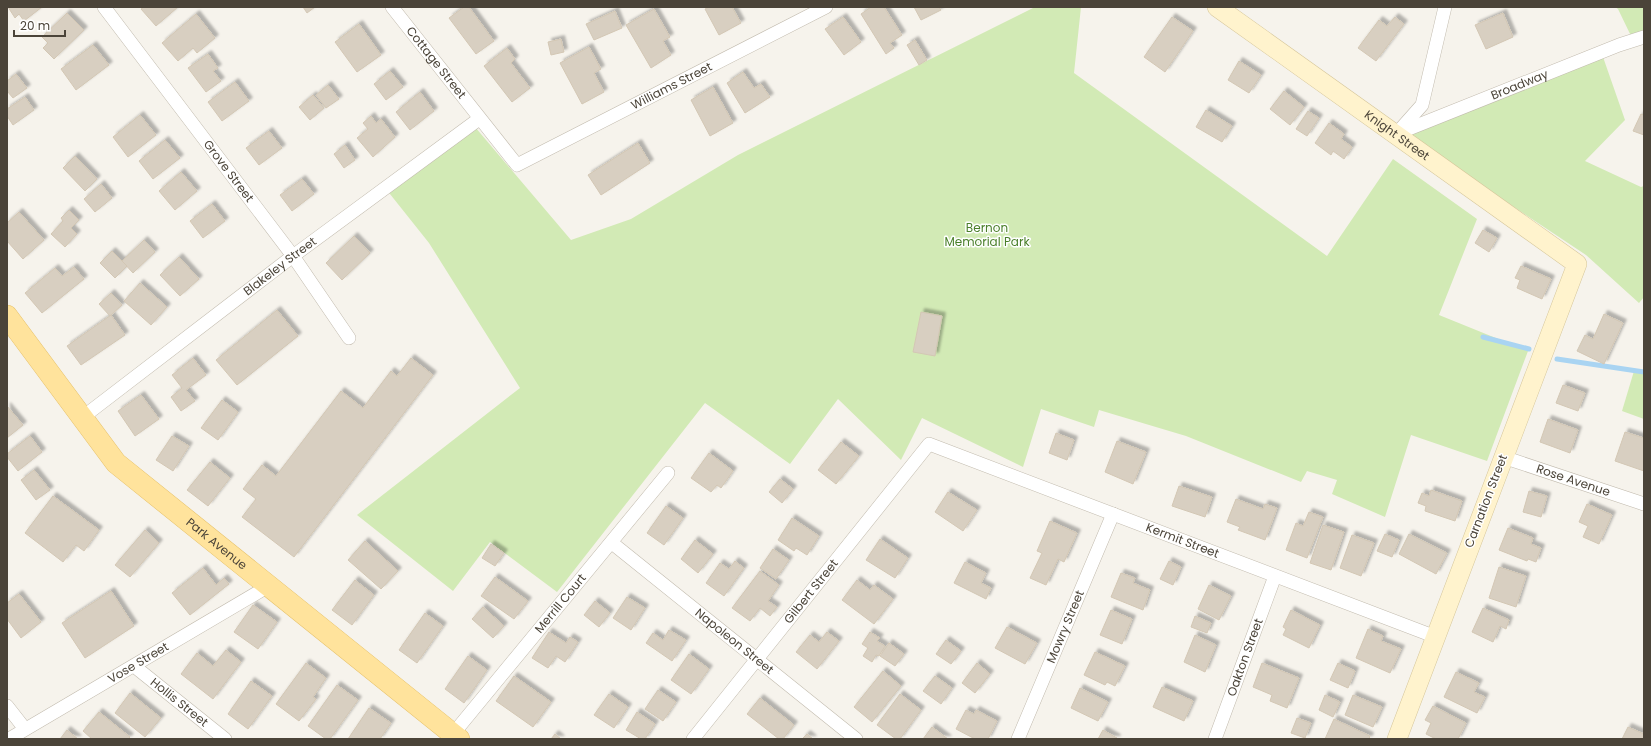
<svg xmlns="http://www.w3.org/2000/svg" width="1651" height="746" viewBox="0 0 1651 746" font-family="Poppins,sans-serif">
<defs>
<filter id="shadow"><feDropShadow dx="3.5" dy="-3.5" stdDeviation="1" flood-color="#0004"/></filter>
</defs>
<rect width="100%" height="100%" fill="#f6f3ec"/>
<g fill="#d2eab5">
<path d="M1035,7H1081L1074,73L1327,256L1393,159L1477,219L1439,315L1528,351L1487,461L1411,435L1385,517L1332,494L1337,480L1307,471L1301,482L1186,436L1099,410L1094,427L1041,409L1023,467L922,418L901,460L838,399L790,464L705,403L557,592L490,542L453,591L357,515L520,388L429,243L386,189L475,127L571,240L631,219L738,155Z"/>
<path d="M1615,7H1644V35L1632,38L1618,9Z"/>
<path d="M1603,57L1625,120L1585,161L1641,187L1644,186V297L1639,303L1586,255L1406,135Z"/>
<path d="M1634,371H1644V419L1622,411Z"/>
</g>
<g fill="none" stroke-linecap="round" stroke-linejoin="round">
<g stroke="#a9d4f2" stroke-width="5">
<path d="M1483,337L1529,349"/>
<path d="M1557,359L1644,372"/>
</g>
</g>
<g fill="#d8cfc1" stroke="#d3c7b4" filter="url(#shadow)">
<path d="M8,7H42L24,21L19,14L15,18Z"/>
<path d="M144,7H178L156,26L141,9Z"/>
<path d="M303,7H315L307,13Z"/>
<path d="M464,7H469L494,41L476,54L449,18Z"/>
<path d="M709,7H732L741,23L719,35L705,9Z"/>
<path d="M871,7H884L902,35L890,43L894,48L886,54L861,14Z"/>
<path d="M914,7H939L941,10L921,20Z"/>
<path d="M654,9L670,37L663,41L671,55L651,68L626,25Z"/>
<path d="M615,11L622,28L594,40L586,24Z"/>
<path d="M67,13L84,30L54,59L43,48L48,43L42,37Z"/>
<path d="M1503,13L1513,37L1486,49L1475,25Z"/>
<path d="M196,14L215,38L197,53L193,48L178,61L162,43Z"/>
<path d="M843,17L861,42L844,55L825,29Z"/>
<path d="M1172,17L1193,31L1165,72L1144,57Z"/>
<path d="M1395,17L1404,24L1376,61L1358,48L1379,20L1387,26Z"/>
<path d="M359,24L381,55L357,72L335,42Z"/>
<path d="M561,39L564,52L551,55L548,42Z"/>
<path d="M915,40L927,60L919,65L907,45Z"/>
<path d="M93,45L109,65L76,90L61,69Z"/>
<path d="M589,47L601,69L594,73L604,92L582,104L560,63Z"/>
<path d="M507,48L515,59L511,63L530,88L512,102L484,66Z"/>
<path d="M208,54L218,68L213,71L221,81L206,92L188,68Z"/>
<path d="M1239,61L1261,75L1249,93L1228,80Z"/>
<path d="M390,71L403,87L386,100L374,84Z"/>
<path d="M743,72L754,88L761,84L770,97L745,113L727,83Z"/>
<path d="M16,74L27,88L13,98L7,91V81Z"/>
<path d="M235,82L249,101L222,121L208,102Z"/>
<path d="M328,85L339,99L326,108L316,95Z"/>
<path d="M713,87L733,123L710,136L691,100Z"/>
<path d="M1284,91L1304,107L1290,125L1270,109Z"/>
<path d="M420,92L434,111L410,130L396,112Z"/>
<path d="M313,95L324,108L310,120L299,107Z"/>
<path d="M25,97L34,110L13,125L7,116V109Z"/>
<path d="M1206,110L1232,126L1222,142L1196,127Z"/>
<path d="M1308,111L1319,118L1307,136L1296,129Z"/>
<path d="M1641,114L1644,115V135L1633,131Z"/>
<path d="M140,115L156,135L128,157L113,137Z"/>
<path d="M371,116L376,123L381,119L395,137L373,157L357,138L368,129L363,123Z"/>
<path d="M1329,123L1344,134L1341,139L1352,147L1344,159L1333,151L1331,155L1315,143Z"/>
<path d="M269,131L282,148L259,165L246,148Z"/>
<path d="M165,140L180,158L153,179L139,161Z"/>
<path d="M638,143L650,163L601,195L588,175Z"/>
<path d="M345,145L355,160L344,168L334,154Z"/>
<path d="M75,156L97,179L85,191L63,168Z"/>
<path d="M181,172L197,191L175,210L159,191Z"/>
<path d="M302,179L314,194L292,211L280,195Z"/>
<path d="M101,184L112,198L95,212L84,199Z"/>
<path d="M212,204L225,221L203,238L190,221Z"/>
<path d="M69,210L79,220L71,228L77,234L65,247L51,234L63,221L61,218Z"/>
<path d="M19,212L44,240L23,259L7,241V223Z"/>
<path d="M1483,230L1497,238L1489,252L1475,243Z"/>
<path d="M354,236L370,253L342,280L326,263Z"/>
<path d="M144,240L155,252L133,273L122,261Z"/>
<path d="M112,251L127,266L115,278L100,263Z"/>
<path d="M179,257L199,279L180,296L160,275Z"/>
<path d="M1521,266L1551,279L1542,299L1517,288L1520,280L1515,278Z"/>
<path d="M74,267L84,279L42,313L25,293L55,268L62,276Z"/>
<path d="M140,283L167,307L151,325L124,301Z"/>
<path d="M111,293L122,305L110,316L99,304Z"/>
<path d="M277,310L298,336L237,385L216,360Z"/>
<path d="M921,312L942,316L935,356L913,352Z"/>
<path d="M1604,314L1623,323L1604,364L1577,351L1585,335L1593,339Z"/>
<path d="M111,315L125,335L81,365L67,346Z"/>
<path d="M193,358L206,375L186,390L195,401L181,411L171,397L182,388L172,375Z"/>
<path d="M411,358L433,375L294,557L242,517L256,499L243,489L262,465L276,476L341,391L363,408L391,371L397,376Z"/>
<path d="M1563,385L1585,393L1578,411L1556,403Z"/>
<path d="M141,395L159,419L135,436L118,411Z"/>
<path d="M222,400L238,412L218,440L201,428Z"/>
<path d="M7,406L23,425L7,438Z"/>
<path d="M1548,419L1578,430L1570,453L1540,442Z"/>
<path d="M1625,432L1644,438V471L1615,461Z"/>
<path d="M1056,433L1074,440L1067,460L1049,453Z"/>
<path d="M30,436L42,452L18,471L7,457V454Z"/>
<path d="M172,436L189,446L173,471L156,460Z"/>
<path d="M1117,441L1146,452L1133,484L1105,472Z"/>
<path d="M841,442L859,456L836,484L818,470Z"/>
<path d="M709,453L733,471L721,488L717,485L711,492L691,478Z"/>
<path d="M210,462L230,478L208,506L187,490Z"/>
<path d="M34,470L50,490L36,500L21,480Z"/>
<path d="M780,479L793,489L782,503L769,492Z"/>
<path d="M1179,486L1212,497L1205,517L1172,506Z"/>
<path d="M1431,490L1462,501L1455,521L1425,511L1426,506L1418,503L1422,493L1429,496Z"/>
<path d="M1529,491L1547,496L1541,517L1523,512Z"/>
<path d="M948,492L977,510L963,531L935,512Z"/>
<path d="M53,496L99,530L84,551L76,545L63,562L25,533Z"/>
<path d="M1236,499L1263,509L1265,504L1277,508L1265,540L1238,530L1240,527L1227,522Z"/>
<path d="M1587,504L1612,515L1599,544L1583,537L1588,526L1579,522Z"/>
<path d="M666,506L683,518L664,545L647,533Z"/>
<path d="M1309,512L1323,517L1307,558L1286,550L1296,523L1303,526Z"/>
<path d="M792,518L819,536L807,555L796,548L794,551L778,540Z"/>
<path d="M1050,521L1077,533L1064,562L1058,559L1046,585L1030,578L1042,553L1037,551Z"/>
<path d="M1323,525L1344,532L1331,570L1310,563Z"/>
<path d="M1508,528L1533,538L1531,544L1541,548L1536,562L1528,559L1527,561L1499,550Z"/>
<path d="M145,530L159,543L130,577L115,565Z"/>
<path d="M1385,534L1399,540L1392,557L1377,551Z"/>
<path d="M1409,534L1447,553L1436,574L1399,554Z"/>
<path d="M1352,535L1374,543L1361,576L1340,568Z"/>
<path d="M880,539L908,558L895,578L866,560Z"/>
<path d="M695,540L713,554L698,573L681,559Z"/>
<path d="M365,541L398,571L381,589L348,560Z"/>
<path d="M491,544L504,553L495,566L482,558Z"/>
<path d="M773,549L789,560L776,579L760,568Z"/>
<path d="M735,561L744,568L724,596L706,583L720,563L729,569Z"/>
<path d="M1169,561L1181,567L1173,585L1160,579Z"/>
<path d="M965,562L986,573L981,583L991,588L986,599L954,583Z"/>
<path d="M1499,567L1526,576L1516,607L1489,598Z"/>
<path d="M203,568L216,585L224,578L229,584L190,615L172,593Z"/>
<path d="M760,571L779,585L768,601L777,607L770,616L760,608L750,621L732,608Z"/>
<path d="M1121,573L1135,578L1133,583L1150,590L1143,610L1111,597Z"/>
<path d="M495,577L528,601L514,619L481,596Z"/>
<path d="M355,580L374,595L352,625L332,610Z"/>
<path d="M857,580L870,590L874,585L893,599L874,624L842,600Z"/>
<path d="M1209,585L1231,596L1219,620L1198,609Z"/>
<path d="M111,591L134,626L85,658L62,623Z"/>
<path d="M19,594L41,622L21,638L7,619V603Z"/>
<path d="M627,597L645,608L631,630L613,618Z"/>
<path d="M595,601L610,613L599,627L584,615Z"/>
<path d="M253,605L277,622L258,649L234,632Z"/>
<path d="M483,607L504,626L493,638L472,619Z"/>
<path d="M1483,608L1509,620L1506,629L1500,626L1493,642L1472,632Z"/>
<path d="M1111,610L1132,619L1122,644L1100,635Z"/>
<path d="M1291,610L1320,625L1309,648L1283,635L1286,629L1283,627Z"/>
<path d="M425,613L443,626L417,663L399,650Z"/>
<path d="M1195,616L1211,623L1207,633L1191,627Z"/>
<path d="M1007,627L1037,643L1025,664L995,648Z"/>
<path d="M1368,629L1383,636L1381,641L1401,649L1390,673L1356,658Z"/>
<path d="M669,630L686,640L672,661L646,643L653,633L663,640Z"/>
<path d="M549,632L566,643L570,637L578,642L565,662L556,656L548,668L532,658Z"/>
<path d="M827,632L839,641L817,669L796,652L810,635L819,642Z"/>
<path d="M870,632L880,638L877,641L885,646L879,656L876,655L872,662L863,656L868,648L862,644Z"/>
<path d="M1195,635L1216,645L1205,672L1184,662Z"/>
<path d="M946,640L961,651L951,664L936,654Z"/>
<path d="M889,643L904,654L895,666L880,656Z"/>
<path d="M226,650L241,662L213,699L181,674L197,653L213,666Z"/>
<path d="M1095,652L1125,666L1115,686L1107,682L1105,685L1084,675Z"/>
<path d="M689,654L709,669L691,694L671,680Z"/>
<path d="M468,656L487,670L464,703L445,689Z"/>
<path d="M306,663L326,678L313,697L316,699L299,721L276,704Z"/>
<path d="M977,663L990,674L975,693L962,683Z"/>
<path d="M1262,663L1299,678L1287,708L1270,701L1272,695L1253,687Z"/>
<path d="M1338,663L1355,671L1348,688L1330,680Z"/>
<path d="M883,671L901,686L872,722L854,707Z"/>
<path d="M1456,672L1479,683L1474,692L1485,697L1477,713L1444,697Z"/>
<path d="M514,676L551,702L533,727L496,701Z"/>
<path d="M935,676L952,688L941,704L923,691Z"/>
<path d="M251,681L272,696L248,729L228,714Z"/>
<path d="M337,685L358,700L330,739H326L308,726Z"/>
<path d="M1162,687L1193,701L1184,721L1153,707Z"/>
<path d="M1080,688L1108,702L1098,721L1071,708Z"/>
<path d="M658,690L676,702L663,721L645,709Z"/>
<path d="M130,693L161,718L145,737L115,713Z"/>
<path d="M609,694L628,707L614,728L594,715Z"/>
<path d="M900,694L921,710L900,739H896L877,725Z"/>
<path d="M1325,695L1340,702L1333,717L1319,710Z"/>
<path d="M1353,695L1382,707L1373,727L1345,715Z"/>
<path d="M760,698L794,725L783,739H779L747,714Z"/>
<path d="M1433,706L1466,723L1458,739H1436L1426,734L1431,723L1425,720Z"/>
<path d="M369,708L391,723L380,739H348Z"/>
<path d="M966,710L974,714L976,710L997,721L988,739H975L956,729Z"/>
<path d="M99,712L130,737L128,739H92L83,731Z"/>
<path d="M637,712L655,724L645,739H641L626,730Z"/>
<path d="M1297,718L1311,723L1305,738L1291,733Z"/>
<path d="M1334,719L1370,736L1369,739H1325Z"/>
<path d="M932,727L948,739H923Z"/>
<path d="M1628,727L1644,734V739H1622Z"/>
<path d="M67,730L78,739H60Z"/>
<path d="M1103,730L1117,738V739H1098Z"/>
<path d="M555,734L561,739H551Z"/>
<path d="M807,734L813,739H802Z"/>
</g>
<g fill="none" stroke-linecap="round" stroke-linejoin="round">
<g stroke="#c2bbae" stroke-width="14">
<g id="street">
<path id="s1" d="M104,7L293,256L349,338"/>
<path id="s2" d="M392,7L517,165L826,7"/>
<path d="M1398,132L1422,105L1445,7"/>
<path id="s3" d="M1396,134L1619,45L1644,37"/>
<path id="s4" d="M83,417L293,256L479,119"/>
<path id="s5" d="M1503,457L1644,504"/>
<path id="s6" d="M612,543L856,739"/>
<path id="s7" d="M134,666L225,739"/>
<path d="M7,706L25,729"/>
<path id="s8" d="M453,734L668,473"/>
<path id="s9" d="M9,739L267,587"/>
<path id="s10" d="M693,739L929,444L1436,637"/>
<path id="s11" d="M1018,739L1113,514"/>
<path id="s12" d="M1215,739L1275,576"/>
</g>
</g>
<g stroke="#d6c79b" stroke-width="20">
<g id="secondary">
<path id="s13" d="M1217,7L1577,264L1397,739"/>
</g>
</g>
<g stroke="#e6c16a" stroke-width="22">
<g id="primary">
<path id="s14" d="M7,316L116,463L459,739"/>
</g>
</g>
<use href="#street" stroke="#fff" stroke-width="13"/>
<use href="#secondary" stroke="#fff3cd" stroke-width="19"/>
<use href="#primary" stroke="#ffe39c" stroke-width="21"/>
</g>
<g text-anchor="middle" stroke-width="3" stroke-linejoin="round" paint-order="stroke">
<g font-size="12" fill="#4b4439" stroke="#fff">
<text dy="4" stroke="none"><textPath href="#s2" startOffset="71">Cottage Street</textPath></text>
<text dy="4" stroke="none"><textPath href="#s3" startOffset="133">Broadway</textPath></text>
<text dy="4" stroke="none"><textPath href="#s2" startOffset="375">Williams Street</textPath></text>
<text dy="4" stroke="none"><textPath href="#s13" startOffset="221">Knight Street</textPath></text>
<text dy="4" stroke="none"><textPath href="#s1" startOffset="206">Grove Street</textPath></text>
<text dy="4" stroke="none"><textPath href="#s4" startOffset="248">Blakeley Street</textPath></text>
<text dy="4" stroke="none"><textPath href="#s5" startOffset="74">Rose Avenue</textPath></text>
<text transform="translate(1486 501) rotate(-69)" y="4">Carnation Street</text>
<text dy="4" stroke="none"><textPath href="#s10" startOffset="649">Kermit Street</textPath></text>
<text dy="4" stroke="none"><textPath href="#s14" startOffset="312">Park Avenue</textPath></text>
<text dy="4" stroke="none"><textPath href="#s10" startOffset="189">Gilbert Street</textPath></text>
<text dy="4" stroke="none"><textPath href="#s8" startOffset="169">Merrill Court</textPath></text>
<text dy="4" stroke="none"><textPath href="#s11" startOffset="122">Mowry Street</textPath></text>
<text dy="4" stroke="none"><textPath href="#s6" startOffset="157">Napoleon Street</textPath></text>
<text dy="4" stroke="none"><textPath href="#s12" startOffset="87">Oakton Street</textPath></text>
<text dy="4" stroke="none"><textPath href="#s9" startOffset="150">Vose Street</textPath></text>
<text dy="4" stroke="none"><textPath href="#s7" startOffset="58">Hollis Street</textPath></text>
</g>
<g font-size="12" fill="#4a7f2a" stroke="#fff">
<text x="987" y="232">Bernon<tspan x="987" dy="14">Memorial Park</tspan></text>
</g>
</g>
<rect width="1651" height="746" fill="none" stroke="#4b4439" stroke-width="16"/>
<path d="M14 30v6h51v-6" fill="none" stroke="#4b4439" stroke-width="2"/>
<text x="20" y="30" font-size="12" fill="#4b4439" stroke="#ffffff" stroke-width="3" paint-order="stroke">20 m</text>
</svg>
